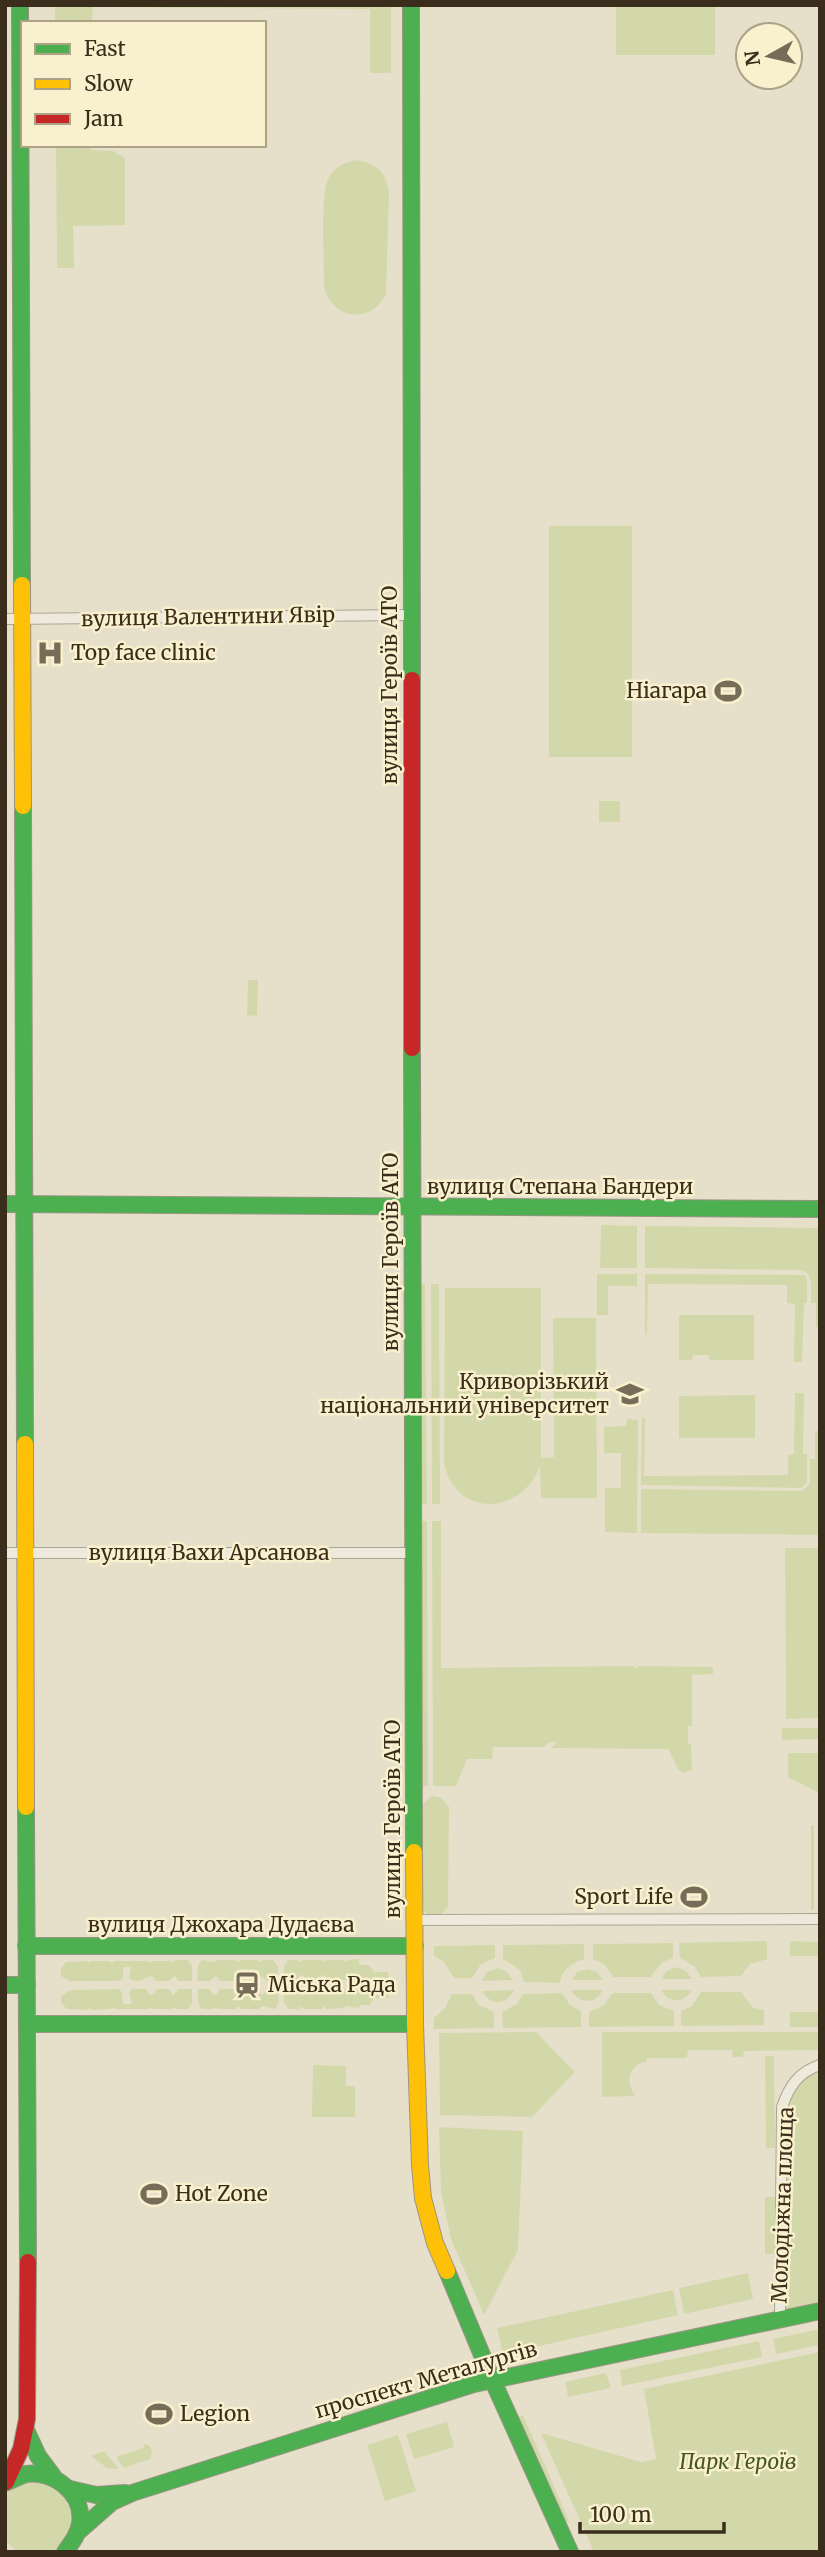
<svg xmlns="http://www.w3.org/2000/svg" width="825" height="2557" viewBox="0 0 825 2557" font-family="Merriweather,serif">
<rect width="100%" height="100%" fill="#e6e0ca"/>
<g fill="#d3d8ab">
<path d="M55,5H391V73H370V9L93,7L92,23H55Z"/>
<rect x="616" y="5" width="99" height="50"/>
<path d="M56,145H91V150L113,151L125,158V225L73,226L74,268H57Z"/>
<path d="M357,160C377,163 388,175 389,194L386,294C372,325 331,320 324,286C324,265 321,197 327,181C333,168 344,162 357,160Z"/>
<rect x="549" y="526" width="83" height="231"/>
<rect x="599" y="801" width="21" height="21"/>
<path d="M248,980H258L257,1016L247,1015Z"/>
<path d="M601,1225L637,1226V1268H600Z"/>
<path d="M645,1226L820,1228V1327H816V1303H811V1281L807,1273L801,1270L645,1268Z"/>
<path d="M597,1274H637V1286H608V1315H597Z"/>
<path d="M645,1274L805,1275L807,1281V1303H804L802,1362H794L795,1304L787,1303V1285L648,1284L647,1335H645Z"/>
<path d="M419,1284H425L427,1504H421Z"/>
<path d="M431,1284H439L440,1504H432Z"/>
<path d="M445,1288H541V1458L554,1457L553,1318H596L597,1498H541L540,1466C522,1516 455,1518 444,1463Z"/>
<path d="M679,1315H754V1360H709V1355H693L692,1360H679Z"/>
<path d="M795,1393H804L803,1454H807V1482L801,1488L641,1485L642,1418H645L644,1476L788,1475V1455L794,1454Z"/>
<path d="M755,1395V1438H679V1396Z"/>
<path d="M627,1419L638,1420L637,1533L605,1532V1488H621V1453H604V1427L626,1426Z"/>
<path d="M815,1431H820V1535L641,1533V1489L802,1491L810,1483V1459H815Z"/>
<path d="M421,1521H427L428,1786H422Z"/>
<path d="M432,1521H441V1668L635,1666L633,1670L639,1666L713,1667V1674L692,1675V1726H688V1743L691,1744L692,1770L683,1773L678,1769L668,1749L551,1748L557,1742H550L544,1747H493L492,1759H467L456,1786H433Z"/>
<path d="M785,1548H820V1718L786,1719Z"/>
<path d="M782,1728H820V1739L782,1740Z"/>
<path d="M788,1753H820L819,1793L788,1777Z"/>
<path d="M431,1796L442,1798L449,1807L448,1906C443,1916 435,1918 425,1913L421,1902L423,1804Z"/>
<path d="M811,1825H814V1909L811,1910Z"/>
<path d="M767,1941V1959L750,1964L741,1976L701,1977L695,1967L680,1958L679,1943Z"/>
<path d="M790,1941L820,1942V1956H790Z"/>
<path d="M673,1943V1958L661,1963L651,1977H613L605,1965L593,1959V1944Z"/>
<path d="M584,1944V1959C572,1963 561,1970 560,1983L524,1982L520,1970L503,1959V1945Z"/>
<path d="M495,1945V1958L481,1964L472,1978H454L444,1962L434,1956V1946Z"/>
<path d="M359,1959V1965H369L374,1972H388L389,1980H329L324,1975L321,1976L318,1980H306L304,1976L300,1975L296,1981H284V1966L288,1960H298L300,1962L303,1960H321L323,1962L325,1960H343L346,1962L348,1960Z"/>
<path d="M175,1960H188L192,1966V1981H179L175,1976L169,1981H156L152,1976C141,1978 143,1984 129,1979L131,1967H123V1979L119,1981H70L61,1976V1968L66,1962L86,1961L89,1963L91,1961H109L112,1963L114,1961H148L150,1963L152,1961H171L173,1963Z"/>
<path d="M202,1960L215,1962L217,1960H235L238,1962L240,1960H258L261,1962L263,1960H273L278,1966V1981H267L262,1976L256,1981H244L239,1976L233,1981H220L216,1976L210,1981H197L198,1966Z"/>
<path d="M677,1967L686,1971L692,1979H661L667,1971Z"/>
<path d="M498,1968L506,1971L513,1980L482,1981L487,1972Z"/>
<path d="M587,1969L597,1972L603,1980H572L577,1972Z"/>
<path d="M119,1989L122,1992L123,2004H132L129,1992L133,1989H146L150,1995L155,1993L156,1989H169L173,1995L179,1989H192V2003L188,2009H176L174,2007L172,2009H153L151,2007L149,2009H115L113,2007L110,2009L92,2010L90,2008L87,2010L67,2009L61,2003V1996L71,1990Z"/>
<path d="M198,1989H210L211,1993L216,1995L220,1989H233L234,1993L239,1994L243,1989H256L260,1994H264L266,1989H278L279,2003L275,2009L262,2006L259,2009H241L239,2006L236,2009H218L216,2007L213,2009H202L198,2003Z"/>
<path d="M284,1989H296L300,1994L306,1989H318L323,1994L329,1989H389V1998H374L370,2005H360L359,2008L346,2006L344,2008L326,2009L324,2006L322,2009H304L301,2006L299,2009H289L284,2003Z"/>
<path d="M514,1990C506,2006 490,2006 482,1991Z"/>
<path d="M571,1990H603C595,2005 579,2004 571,1990Z"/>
<path d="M661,1990H692C684,2004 669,2004 661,1990Z"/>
<path d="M701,1992H741L753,2008L764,2010V2025L681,2026V2011L692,2006Z"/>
<path d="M562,1993L570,2005L581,2011V2027L503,2028L502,2012L517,2004L523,1994Z"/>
<path d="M613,1993H651L659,2005L674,2011V2026L589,2027V2012L604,2005Z"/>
<path d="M452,1994H472L479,2005L494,2012V2028L434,2029V2018L445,2008Z"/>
<rect x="790" y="2012" width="30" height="15"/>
<path d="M536,2032L575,2072L532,2117L440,2115L439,2033Z"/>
<path d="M602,2032H820V2050L744,2051L743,2057H733L732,2050H688L687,2058H647V2061C629,2065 625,2081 635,2096L602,2097Z"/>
<path d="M765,2056H774L775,2148H766Z"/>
<path d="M313,2065L346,2066V2086H355V2117H312Z"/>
<path d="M820,2065V2311L780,2319L781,2199L788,2089Z"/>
<path d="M439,2127L523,2131L518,2250L484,2315L451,2239L441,2192Z"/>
<rect x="765" y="2197" width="12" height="57"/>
<path d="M748,2273L753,2299L684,2314L679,2288Z"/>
<path d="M673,2290L678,2315L503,2354L497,2328Z"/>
<path d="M820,2329V2345L776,2354L773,2339Z"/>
<path d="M759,2341L762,2357L622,2386L620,2370Z"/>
<path d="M820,2352V2552H594L541,2433L641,2462L656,2459L644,2389Z"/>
<path d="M606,2373L611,2388L568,2397L565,2382Z"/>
<path d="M523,2415L569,2521L563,2523L516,2418Z"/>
<path d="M447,2422L454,2447L414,2459L406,2434Z"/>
<path d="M398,2435L416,2491L385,2501L367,2445Z"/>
<path d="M144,2444L150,2446L152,2452L150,2459L124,2468L118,2460V2456L144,2448Z"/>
<path d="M104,2451L119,2469L107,2468L91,2456Z"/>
<path d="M40,2481C74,2491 83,2532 51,2552H18L5,2541V2496C15,2485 25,2482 40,2481Z"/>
</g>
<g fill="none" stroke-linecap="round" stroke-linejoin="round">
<g stroke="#aba494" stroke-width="12">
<g id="street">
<path d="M5,619L411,615"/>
<path d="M5,1553H413"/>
<path d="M415,1920L820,1919"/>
<path d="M780,2319L782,2107C789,2087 798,2072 820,2065"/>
</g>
</g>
<g stroke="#9a9484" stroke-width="18">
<g id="fast">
<path d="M20,5L22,585"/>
<path d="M411,5L412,680"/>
<path d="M23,806L25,1444"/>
<path d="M412,1048L414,1852"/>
<path d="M5,1204L820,1209"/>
<path d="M26,1807L28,2262"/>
<path d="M26,1946H415"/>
<path d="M5,1985H27"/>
<path d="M27,2024H415"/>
<path d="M447,2271L492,2379L570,2552"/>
<path d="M27,2432L38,2456L53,2476"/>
<path d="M5,2483C12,2480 19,2476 26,2474C53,2470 84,2493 80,2523C78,2535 72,2542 65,2552"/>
<path d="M70,2489L96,2495L125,2493"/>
<path d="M79,2531L112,2502L132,2493L474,2384L820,2311"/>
</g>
</g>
<g stroke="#9a9484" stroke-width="18">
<g id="slow">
<path d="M22,585L23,806"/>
<path d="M25,1444L26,1807"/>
<path d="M414,1852L415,2024L420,2165L423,2198L435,2243L447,2271"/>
</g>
</g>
<g stroke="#9a9484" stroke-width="18">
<g id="jam">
<path d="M412,680V1048"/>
<path d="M6,2482L21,2449L27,2419L28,2262"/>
</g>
</g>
<use href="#street" stroke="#ede9dd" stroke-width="10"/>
<use href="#fast" stroke="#4caf50" stroke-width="16"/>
<use href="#slow" stroke="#ffc107" stroke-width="16"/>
<use href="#jam" stroke="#c62828" stroke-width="16"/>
</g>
<defs>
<g id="hospital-bare" transform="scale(2.1)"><path d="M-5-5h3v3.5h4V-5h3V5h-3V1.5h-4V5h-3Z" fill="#766c58" stroke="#f9f0ce" stroke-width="2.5" paint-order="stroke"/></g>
<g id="stadium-bare" transform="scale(2.1)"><path d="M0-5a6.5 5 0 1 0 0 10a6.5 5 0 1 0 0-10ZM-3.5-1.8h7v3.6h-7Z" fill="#766c58" stroke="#f9f0ce" stroke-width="2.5" paint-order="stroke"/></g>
<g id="university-bare" transform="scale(2.1)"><path d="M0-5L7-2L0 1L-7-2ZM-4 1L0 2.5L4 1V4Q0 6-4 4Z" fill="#766c58" stroke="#f9f0ce" stroke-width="2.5" paint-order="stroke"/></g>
<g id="station-bare" transform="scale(2.1)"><path d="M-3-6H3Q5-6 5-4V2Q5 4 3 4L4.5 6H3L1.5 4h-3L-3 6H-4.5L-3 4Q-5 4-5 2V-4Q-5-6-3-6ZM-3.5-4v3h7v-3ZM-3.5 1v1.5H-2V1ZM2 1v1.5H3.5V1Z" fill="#766c58" stroke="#f9f0ce" stroke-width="2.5" paint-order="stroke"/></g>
</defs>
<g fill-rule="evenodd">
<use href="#hospital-bare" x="50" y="653"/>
<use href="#stadium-bare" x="728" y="691"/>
<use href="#university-bare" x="630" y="1394"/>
<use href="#stadium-bare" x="694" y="1897"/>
<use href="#station-bare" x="247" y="1985"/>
<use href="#stadium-bare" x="154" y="2194"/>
<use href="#stadium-bare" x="159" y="2414"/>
</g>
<g text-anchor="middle" stroke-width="5" stroke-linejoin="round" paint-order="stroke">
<g font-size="21" fill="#3a2d1b" stroke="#f9f0ce">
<text transform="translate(208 617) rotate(-1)" y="7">вулиця Валентини Явір</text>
<text transform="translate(390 685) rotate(-90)" y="7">вулиця Героїв АТО</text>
<text x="560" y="1194">вулиця Степана Бандери</text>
<text transform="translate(391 1252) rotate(-90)" y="7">вулиця Героїв АТО</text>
<text x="209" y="1560">вулиця Вахи Арсанова</text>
<text transform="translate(393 1819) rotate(-90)" y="7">вулиця Героїв АТО</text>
<text x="221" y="1932">вулиця Джохара Дудаєва</text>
<text transform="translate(783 2205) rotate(-88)" y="7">Молодіжна площа</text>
<text transform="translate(426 2380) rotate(-16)" y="7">проспект Металургів</text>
</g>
<g font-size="21" fill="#3a2d1b" stroke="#f9f0ce" text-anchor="start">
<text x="71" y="660">Top face clinic</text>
<text x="707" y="698" text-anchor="end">Ніагара</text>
<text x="609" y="1389" text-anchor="end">Криворізький<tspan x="609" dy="24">національний університет</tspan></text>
<text x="673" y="1904" text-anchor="end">Sport Life</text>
<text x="268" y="1992">Міська Рада</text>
<text x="175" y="2201">Hot Zone</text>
<text x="180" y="2421">Legion</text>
</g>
<g font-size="21" font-style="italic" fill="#45591f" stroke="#f9f0ce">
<text x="738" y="2469">Парк Героїв</text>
</g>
</g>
<rect width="825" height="2557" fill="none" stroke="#3a2d1b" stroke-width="14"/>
<rect x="21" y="21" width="245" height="126" fill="#f9f0ce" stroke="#ada286" stroke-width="2"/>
<rect x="35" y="44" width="35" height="10" fill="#4caf50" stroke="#ada286" stroke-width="2"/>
<text x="84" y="56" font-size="21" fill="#3a2d1b">Fast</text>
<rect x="35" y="79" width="35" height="10" fill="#ffc107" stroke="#ada286" stroke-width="2"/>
<text x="84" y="91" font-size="21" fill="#3a2d1b">Slow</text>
<rect x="35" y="114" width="35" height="10" fill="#c62828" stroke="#ada286" stroke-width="2"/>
<text x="84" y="126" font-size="21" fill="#3a2d1b">Jam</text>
<g transform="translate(769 56) rotate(262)"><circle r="33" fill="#f9f0ce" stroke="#ada286" stroke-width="2"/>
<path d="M0-5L12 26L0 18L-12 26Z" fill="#766c58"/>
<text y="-10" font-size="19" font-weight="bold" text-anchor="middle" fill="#3a2d1b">N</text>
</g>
<path d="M580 2522v10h144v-10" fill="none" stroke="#3a2d1b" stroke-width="3.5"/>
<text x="590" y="2522" font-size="21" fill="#3a2d1b" stroke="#f9f0ce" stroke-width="5" paint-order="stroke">100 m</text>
</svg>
